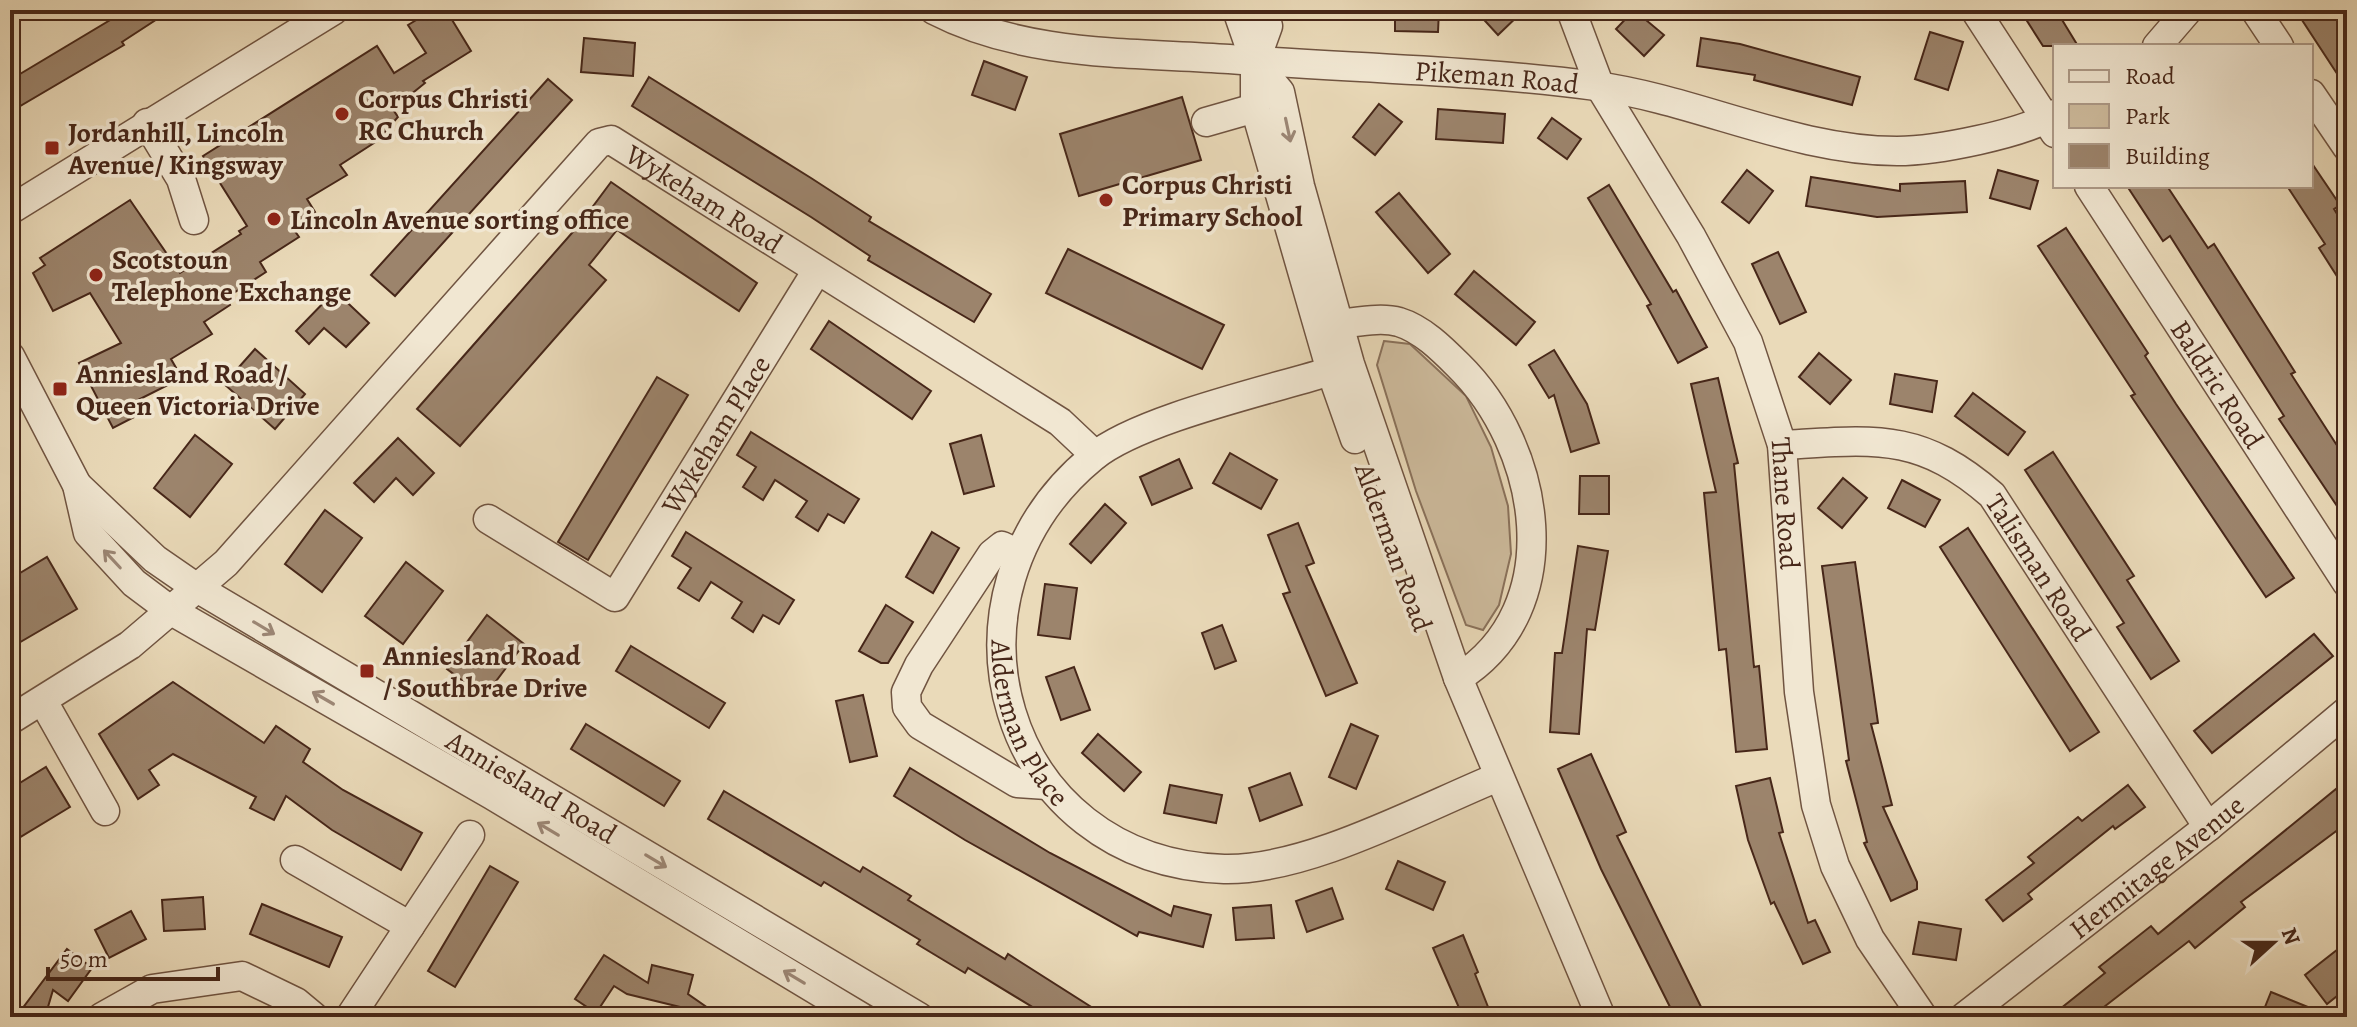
<svg xmlns="http://www.w3.org/2000/svg" width="2357" height="1027" viewBox="0 0 2357 1027" font-family="Alegreya,serif">
<rect width="100%" height="100%" fill="#eadab9"/>
<filter id="stains"><feTurbulence type="fractalNoise" baseFrequency=".0025" numOctaves="4"/><feColorMatrix values="0 0 0 0 .2 0 0 0 0 .09 0 0 0 0 .02 0 0 0 .5 -.17"/></filter>
<radialGradient id="worn" r=".72"><stop offset=".6" stop-color="#630" stop-opacity="0"/><stop offset="1" stop-color="#630" stop-opacity=".3"/></radialGradient>
<path fill="#cebc9e" stroke="#8a725c" stroke-width="2" d="M1384,341L1410,344L1466,396L1491,447L1508,506L1511,554L1499,605L1483,630L1466,625L1416,491L1377,365Z"/>
<g fill="#9c846c" stroke="#472719" stroke-width="2">
<path d="M127,10H171L122,42L124,45L10,112V80Z"/>
<path d="M433,10H446L471,51L423,81L425,83L409,96L412,100L394,111L398,117L377,141L340,165L347,175L307,199L315,212L292,227L299,237L260,262L266,272L226,298L230,305L204,322L212,334L171,359L179,373L170,384L130,404L136,416L113,428L79,363L121,343L90,293L53,311L33,273L45,265L40,258L130,200L180,273L241,234L239,231L247,226L203,156L377,46L394,73L426,53L408,25Z"/>
<path d="M1395,10H1439L1438,32L1395,31Z"/>
<path d="M1475,10H1524L1498,35Z"/>
<path d="M1634,10L1664,35L1644,56L1616,29Z"/>
<path d="M2020,10H2056L2078,46H2043Z"/>
<path d="M2318,10H2336L2347,28V89L2302,20Z"/>
<path d="M1930,32L1963,42L1948,90L1915,79Z"/>
<path d="M584,38L635,43L633,76L581,72Z"/>
<path d="M1701,38L1740,44L1860,77L1852,105L1754,80L1755,75L1697,66Z"/>
<path d="M984,61L1027,77L1015,110L972,95Z"/>
<path d="M649,77L811,178L871,217L869,221L991,294L974,322L868,260L870,256L811,217L632,106Z"/>
<path d="M548,79L572,100L395,296L371,275Z"/>
<path d="M1182,97L1201,160L1079,196L1060,134Z"/>
<path d="M1379,104L1402,122L1375,155L1353,137Z"/>
<path d="M1438,109L1505,114L1503,143L1436,139Z"/>
<path d="M1552,118L1581,139L1567,159L1538,138Z"/>
<path d="M2311,162L2340,205L2334,209L2347,230V292L2319,248L2325,244L2287,186H2311Z"/>
<path d="M1747,170L1773,191L1749,223L1722,202Z"/>
<path d="M1998,170L2038,181L2030,209L1990,198Z"/>
<path d="M1811,177L1900,191V184L1965,181L1967,212L1877,217L1806,206Z"/>
<path d="M611,182L757,283L739,311L617,230L589,265L606,280L460,446L417,409L579,225Z"/>
<path d="M1609,185L1673,292L1676,290L1707,347L1678,363L1647,306L1651,304L1588,198Z"/>
<path d="M2127,186H2167L2208,248L2214,244L2295,372L2291,374L2347,461V521L2279,419L2284,416L2170,236L2163,241Z"/>
<path d="M1399,193L1450,254L1428,273L1376,212Z"/>
<path d="M2066,228L2148,353L2145,356L2176,404L2294,578L2266,597L2131,396L2135,394L2038,246Z"/>
<path d="M1068,249L1224,325L1202,369L1046,293Z"/>
<path d="M1778,252L1806,312L1780,324L1752,264Z"/>
<path d="M1474,271L1535,322L1516,345L1455,294Z"/>
<path d="M335,291L369,323L346,347L324,328L309,344L296,331Z"/>
<path d="M829,321L931,391L912,419L811,349Z"/>
<path d="M255,349L305,394L275,429L224,384Z"/>
<path d="M1554,350L1587,404L1599,443L1571,452L1554,395L1549,398L1529,365Z"/>
<path d="M1819,353L1851,380L1830,404L1799,377Z"/>
<path d="M1895,374L1937,381L1932,412L1890,404Z"/>
<path d="M657,377L688,395L588,560L558,542Z"/>
<path d="M1718,378L1738,463L1734,464L1754,667L1759,666L1767,749L1736,752L1726,649L1719,650L1704,493L1716,492L1691,384Z"/>
<path d="M1973,393L2025,432L2008,455L1955,416Z"/>
<path d="M751,432L859,499L844,523L828,514L818,531L796,517L807,501L775,480L763,500L743,487L756,467L737,455Z"/>
<path d="M195,435L232,464L190,517L154,488Z"/>
<path d="M981,435L994,486L964,494L950,444Z"/>
<path d="M398,438L434,473L413,495L396,478L374,502L354,483Z"/>
<path d="M2053,452L2134,576L2127,580L2179,661L2151,679L2117,627L2124,623L2025,470Z"/>
<path d="M1230,453L1277,480L1261,509L1213,483Z"/>
<path d="M1179,459L1192,488L1152,505L1140,477Z"/>
<path d="M1580,476H1609V514H1579Z"/>
<path d="M1843,478L1867,498L1842,528L1818,508Z"/>
<path d="M1902,480L1940,500L1925,527L1888,508Z"/>
<path d="M1105,504L1126,523L1091,563L1070,544Z"/>
<path d="M325,510L362,538L322,592L285,564Z"/>
<path d="M1298,523L1314,563L1306,566L1357,683L1326,696L1283,594L1290,592L1268,535Z"/>
<path d="M1968,528L2099,732L2070,751L1940,547Z"/>
<path d="M686,532L794,600L779,624L763,615L753,632L732,618L742,602L711,582L699,601L678,588L691,568L672,556Z"/>
<path d="M932,532L959,548L933,593L906,577Z"/>
<path d="M1578,546L1608,551L1595,630L1587,629L1579,734L1550,732L1555,653H1562Z"/>
<path d="M47,557L77,609L10,648V579Z"/>
<path d="M406,562L443,591L403,644L365,616Z"/>
<path d="M1855,562L1878,723L1871,724L1892,805L1883,807L1917,882V889L1891,901L1864,843L1867,842L1846,761L1849,760L1822,566Z"/>
<path d="M1045,584L1077,588L1070,639L1038,635Z"/>
<path d="M886,605L913,622L888,663H881L859,651Z"/>
<path d="M487,615L524,644L484,697L447,669Z"/>
<path d="M1222,625L1236,661L1215,669L1202,633Z"/>
<path d="M2314,634L2333,656L2212,753L2194,731Z"/>
<path d="M631,646L725,703L709,728L616,671Z"/>
<path d="M1074,667L1090,710L1061,720L1046,677Z"/>
<path d="M173,682L264,743L276,726L310,749L303,762L343,790L422,833L401,870L332,830L286,796L274,820L250,808L256,797L173,754L149,770L159,785L138,799L99,734Z"/>
<path d="M863,695L877,756L850,762L836,701Z"/>
<path d="M586,724L680,781L664,806L571,749Z"/>
<path d="M1351,724L1378,736L1356,789L1329,777Z"/>
<path d="M1098,734L1141,772L1124,791L1082,753Z"/>
<path d="M1591,754L1626,832L1617,836L1706,1017H1675L1601,869L1558,769Z"/>
<path d="M46,767L70,807L17,839L10,827V789Z"/>
<path d="M910,768L1050,853L1171,916L1174,906L1211,915L1203,947L1139,932L1137,936L965,840L894,796Z"/>
<path d="M1290,773L1302,805L1260,821L1249,788Z"/>
<path d="M1770,778L1783,832L1779,833L1808,923L1815,920L1830,952L1803,964L1774,902L1771,904L1748,840L1736,786Z"/>
<path d="M1170,785L1222,795L1216,823L1164,813Z"/>
<path d="M2128,785L2145,807L2115,829L2113,826L2028,894L2032,899L2003,921L1986,900L2034,863L2028,857L2078,817L2082,821Z"/>
<path d="M2336,789L2347,803V823L2241,902L2245,907L2195,948L2189,941L2091,1017H2050L2105,973L2099,967L2151,926L2158,934Z"/>
<path d="M724,791L860,872L863,867L911,896L908,900L1005,959L1008,954L1107,1017H1049L968,968L965,973L917,944L920,940L824,882L821,886L708,819Z"/>
<path d="M1398,861L1445,882L1433,910L1386,889Z"/>
<path d="M490,866L518,882L455,987L428,971Z"/>
<path d="M1332,888L1343,919L1307,932L1296,901Z"/>
<path d="M203,897L205,929L164,931L162,900Z"/>
<path d="M262,904L342,937L329,967L250,934Z"/>
<path d="M1271,905L1274,938L1236,940L1233,908Z"/>
<path d="M131,911L146,939L109,958L95,930Z"/>
<path d="M1919,922L1961,929L1956,960L1913,954Z"/>
<path d="M1463,935L1478,972L1475,974L1492,1017H1463L1433,948Z"/>
<path d="M2347,942V988L2327,1004L2305,975Z"/>
<path d="M67,949L92,968L68,1001L53,990L45,1017H16Z"/>
<path d="M604,955L648,983L652,965L693,975L688,994L721,1017L627,994L614,986L596,1013L575,999Z"/>
<path d="M2271,992L2330,1016V1017H2261Z"/>
</g>
<g fill="none" stroke-linecap="round" stroke-linejoin="round">
<g stroke="#705441" stroke-width="31">
<g id="minor">
<path id="s1" d="M934,10C1025,57 1129,52 1229,59C1352,68 1474,70 1596,86C1697,100 1795,151 1897,151C1936,151 2023,134 2055,114"/>
<path d="M1237,10L1255,62L1280,92L1300,186L1350,364L1458,678L1601,1017"/>
<path d="M1263,10L1268,26L1255,62V108L1331,371L1355,439"/>
<path id="s2" d="M1571,10L1600,87L1691,236L1748,342L1782,445L1799,692L1816,805L1835,866L1870,939L1923,1017"/>
<path d="M1975,10L2055,133"/>
<path d="M2255,10L2279,46"/>
<path d="M2157,46L2188,10"/>
<path d="M2311,94L2347,147"/>
<path d="M1206,122L1255,108"/>
<path d="M147,123L181,179L194,220"/>
<path id="s3" d="M2089,186L2347,583"/>
<path d="M10,210L334,10"/>
<path d="M1339,324C1358,322 1381,317 1399,322C1422,329 1442,349 1458,365C1541,446 1570,608 1458,678"/>
<path d="M10,356L77,485L88,533L134,583L170,610L492,795L861,1017"/>
<path id="s4" d="M1331,371C1270,390 1139,419 1093,457C925,595 1000,862 1224,869C1307,871 1420,809 1498,777"/>
<path id="s5" d="M1782,445C1872,440 1919,431 1992,495L2208,827"/>
<path id="s6" d="M77,485L155,559L197,588L919,1017"/>
<path id="s7" d="M488,519L615,597L816,272"/>
<path d="M1019,554L1002,546L992,554L919,665L906,692L907,707L920,725L1017,783L1047,785"/>
<path d="M43,701L105,811"/>
<path id="s8" d="M10,720L130,645L226,563L599,143L611,140L1060,422L1095,455"/>
<path d="M295,860L410,926"/>
<path d="M102,1017L152,989L242,976L296,1002L314,1017"/>
<path d="M350,1017L470,835"/>
<path id="s9" d="M1964,1017L2208,827L2347,711"/>
</g>
</g>
<use href="#minor" stroke="#f1e7d2" stroke-width="28"/>
</g>
<defs><path id="oneway-shaft" d="M-6 0H5M1.5-3L5.5 0L1.5 3" fill="none" stroke-width="1.6" stroke-linecap="round" stroke-linejoin="round" transform="scale(2)"/></defs>
<g stroke="#9c8776">
<use href="#oneway-shaft" transform="translate(1288 130) rotate(78)"/>
<use href="#oneway-shaft" transform="translate(112 559) rotate(-133)"/>
<use href="#oneway-shaft" transform="translate(264 628) rotate(31)"/>
<use href="#oneway-shaft" transform="translate(323 698) rotate(-150)"/>
<use href="#oneway-shaft" transform="translate(548 829) rotate(-149)"/>
<use href="#oneway-shaft" transform="translate(656 861) rotate(31)"/>
<use href="#oneway-shaft" transform="translate(794 977) rotate(-149)"/>
</g>
<g fill="#8f2418" stroke="#f1e7d2" stroke-width="3">
<circle cx="342" cy="114" r="8"/>
<rect x="44" y="140" width="16" height="16" rx="4"/>
<circle cx="1106" cy="200" r="8"/>
<circle cx="274" cy="219" r="8"/>
<circle cx="96" cy="275" r="8"/>
<rect x="52" y="381" width="16" height="16" rx="4"/>
<rect x="359" y="663" width="16" height="16" rx="4"/>
</g>
<g text-anchor="middle" stroke-width="7" stroke-linejoin="round" paint-order="stroke">
<g font-size="28" fill="#472719" stroke="#f1e7d2">
<text dy="10" stroke="none"><textPath href="#s1" startOffset="570">Pikeman Road</textPath></text>
<text dy="10" stroke="none"><textPath href="#s8" startOffset="952">Wykeham Road</textPath></text>
<text dy="10" stroke="none"><textPath href="#s3" startOffset="236">Baldric Road</textPath></text>
<text dy="10" stroke="none"><textPath href="#s7" startOffset="340">Wykeham Place</textPath></text>
<text dy="10" stroke="none"><textPath href="#s2" startOffset="544">Thane Road</textPath></text>
<text transform="translate(1394 547) rotate(70)" y="10">Alderman Road</text>
<text dy="10" stroke="none"><textPath href="#s5" startOffset="310">Talisman Road</textPath></text>
<text dy="10" stroke="none"><textPath href="#s4" startOffset="554">Alderman Place</textPath></text>
<text dy="10" stroke="none"><textPath href="#s6" startOffset="548">Anniesland Road</textPath></text>
<text dy="10" stroke="none"><textPath href="#s9" startOffset="244">Hermitage Avenue</textPath></text>
</g>
<g font-size="28" font-weight="bold" fill="#472719" stroke="#f1e7d2" text-anchor="start">
<text x="358" y="108">Corpus Christi<tspan x="358" dy="32">RC Church</tspan></text>
<text x="68" y="142">Jordanhill, Lincoln<tspan x="68" dy="32">Avenue/ Kingsway</tspan></text>
<text x="1122" y="194">Corpus Christi<tspan x="1122" dy="32">Primary School</tspan></text>
<text x="290" y="229">Lincoln Avenue sorting office</text>
<text x="112" y="269">Scotstoun<tspan x="112" dy="32">Telephone Exchange</tspan></text>
<text x="76" y="383">Anniesland Road /<tspan x="76" dy="32">Queen Victoria Drive</tspan></text>
<text x="383" y="665">Anniesland Road<tspan x="383" dy="32">/ Southbrae Drive</tspan></text>
</g>
</g>
<rect width="2357" height="1027" fill="none" stroke="#eadab9" stroke-width="40"/>
<rect x="12" y="12" width="2333" height="1003" fill="none" stroke="#472719" stroke-width="4"/>
<rect x="20" y="20" width="2317" height="987" fill="none" stroke="#472719" stroke-width="2"/>
<rect x="2053" y="44" width="260" height="144" fill="#f1e7d2" stroke="#ad9a88" stroke-width="2"/>
<rect x="2069" y="70" width="40" height="12" fill="#f1e7d2" stroke="#ad9a88" stroke-width="2"/>
<text x="2125" y="84" font-size="24" fill="#472719">Road</text>
<rect x="2069" y="104" width="40" height="24" fill="#cebc9e" stroke="#ad9a88" stroke-width="2"/>
<text x="2125" y="124" font-size="24" fill="#472719">Park</text>
<rect x="2069" y="144" width="40" height="24" fill="#9c846c" stroke="#ad9a88" stroke-width="2"/>
<text x="2125" y="164" font-size="24" fill="#472719">Building</text>
<g transform="translate(2273 943) rotate(69)" stroke="#f1e7d2" stroke-width="6" paint-order="stroke">
<path d="M0-6L14 30L0 20L-14 30Z" fill="#472719"/>
<text y="-12" font-size="22" font-weight="bold" text-anchor="middle" fill="#472719">N</text>
</g>
<path d="M48 967v12h170v-12" fill="none" stroke="#472719" stroke-width="4"/>
<text x="60" y="967" font-size="24" fill="#472719" stroke="#f1e7d2" stroke-width="6" paint-order="stroke">50 m</text>
<rect width="100%" height="100%" filter="url(#stains)"/>
<rect width="100%" height="100%" fill="url(#worn)"/>
</svg>
